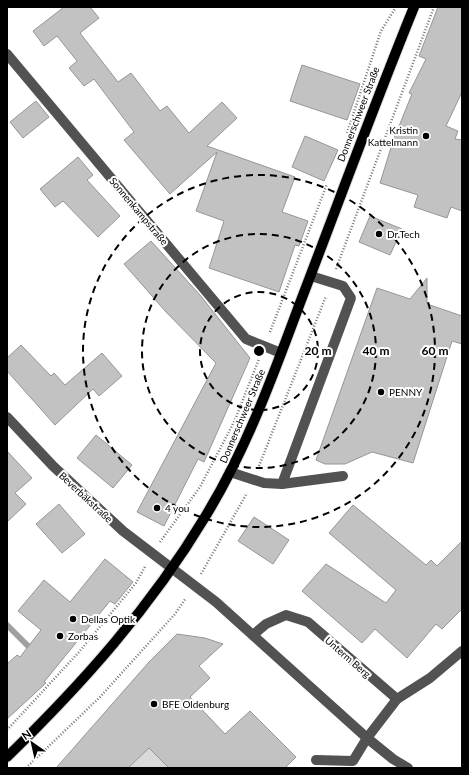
<svg xmlns="http://www.w3.org/2000/svg" width="469" height="775" viewBox="0 0 469 775" font-family="Lato,sans-serif">
<rect width="100%" height="100%" fill="#fff"/>
<path fill="#d9d9d9" d="M157,739L169,768H128Z"/>
<g fill="none" stroke-linecap="round" stroke-linejoin="round">
<path stroke="#a0a0a0" stroke-width="6" d="M7,625L33,651"/>
</g>
<g fill="#c2c2c2" stroke="#969696">
<path d="M64,7H90L99,18L80,33L118,82L131,73L160,111L167,106L189,133L222,102L237,118L207,146L295,177L282,212L308,221L299,246L295,245L279,292L209,268L224,221L196,211L217,152L170,194L124,140L134,132L94,79L84,86L69,68L77,61L57,36L44,46L33,31Z"/>
<path d="M438,7H462V92L446,126L458,131L455,139L462,140V211L451,207L447,218L414,207L418,195L380,183L393,141L412,94L409,93L426,59L419,56Z"/>
<path d="M302,65L360,84L347,120L290,101Z"/>
<path d="M36,101L49,117L23,138L10,122Z"/>
<path d="M305,136L338,150L324,181L292,167Z"/>
<path d="M78,157L93,175L87,180L120,216L98,237L63,201L55,207L40,189Z"/>
<path d="M370,216L402,229L390,255L359,242Z"/>
<path d="M151,241L200,295L250,358L204,462L198,459L164,526L137,512L216,363L166,312L124,264Z"/>
<path d="M427,278V304L462,316V344L452,341L413,463L372,452L345,464H325L316,460L377,288L410,299Z"/>
<path d="M21,345L51,376L54,373L65,385L102,353L122,376L99,396L93,389L55,425L7,371V358Z"/>
<path d="M96,435L132,465L113,488L77,458Z"/>
<path d="M7,451L32,478L15,493L26,504L7,522Z"/>
<path d="M59,504L85,534L62,553L36,524Z"/>
<path d="M353,505L426,565L431,560L437,566L462,541V609L442,629L436,624L407,658L375,629L362,643L302,591L326,564L386,603L396,590L329,533Z"/>
<path d="M254,517L289,540L273,564L238,541Z"/>
<path d="M105,559L133,582L115,604L110,601L44,682L46,683L7,719V664L17,655L20,657L41,630L18,611L44,580L70,602Z"/>
<path d="M177,634L205,638L223,644L199,666L210,678L190,697L225,734L250,711L296,757L285,768H169L149,748L128,768H56L149,662Z"/>
</g>
<g fill="none" stroke-linecap="round" stroke-linejoin="round">
<g stroke="#dbdbdb" stroke-width="12">
<path id="major" d="M7,757C82,684 151,607 205,517C246,450 273,376 300,303C338,204 374,105 414,7"/>
</g>
<g stroke="#747474" stroke-width="2.5" stroke-dasharray="1 2" stroke-linecap="butt">
<path d="M347,133L381,31L396,7"/>
<path d="M336,269L434,7"/>
<path d="M270,332L327,184"/>
<path d="M259,466L326,296"/>
<path d="M160,542L200,487L235,420L259,359"/>
<path d="M201,574L247,493"/>
<path d="M7,730L79,652L136,583L146,565"/>
<path d="M26,768L100,697L175,614L186,598"/>
</g>
<g stroke="#525252" stroke-width="10">
<path d="M7,54L246,339L281,353"/>
<path d="M7,417L53,466L123,531L216,602L367,738L393,759L408,768"/>
<path d="M230,472L264,483L282,484L343,476"/>
<path d="M282,484L351,298L343,286L311,276"/>
<path d="M253,635L266,624L286,615L308,622L397,699"/>
<path d="M316,760L353,761L367,738L397,699L430,678L462,651"/>
</g>
<use href="#major" stroke="#000" stroke-width="10"/>
</g>
<g fill="none" stroke="#000" stroke-width="2" stroke-dasharray="7 5">
<circle cx="259" cy="351" r="59"/>
<circle cx="259" cy="351" r="117"/>
<circle cx="259" cy="351" r="176"/>
</g>
<g fill="#000" stroke="#fff" stroke-width="1.5">
<circle cx="426" cy="136" r="4"/>
<circle cx="379" cy="234" r="4"/>
<circle cx="381" cy="392" r="4"/>
<circle cx="157" cy="508" r="4"/>
<circle cx="73" cy="619" r="4"/>
<circle cx="60" cy="636" r="4"/>
<circle cx="154" cy="704" r="4"/>
</g>
<g text-anchor="middle" stroke-width="4" stroke-linejoin="round" paint-order="stroke">
<g font-size="10" fill="#000" stroke="#fff">
<text transform="translate(358 114) rotate(-69)" y="4">Donnerschweer Straße</text>
<text transform="translate(139 211) rotate(50)" y="4">Sonnenkampstraße</text>
<text transform="translate(242 416) rotate(-67)" y="4">Donnerschweer Straße</text>
<text transform="translate(86 497) rotate(43)" y="4">Beverbäkstraße</text>
<text transform="translate(348 657) rotate(41)" y="4">Unterm Berg</text>
</g>
<g font-size="10" fill="#000" stroke="#fff" text-anchor="start">
<text x="418" y="134" text-anchor="end">Kristin<tspan x="418" dy="12">Kattelmann</tspan></text>
<text x="387" y="238">Dr.Tech</text>
<text x="389" y="396">PENNY</text>
<text x="165" y="512">4 you</text>
<text x="81" y="623">Dellas Optik</text>
<text x="68" y="640">Zorbas</text>
<text x="162" y="708">BFE Oldenburg</text>
</g>
</g>
<circle cx="259" cy="351" r="6" fill="#000" stroke="#fff" stroke-width="2"/>
<g font-size="12" text-anchor="middle" font-weight="bold" fill="#000" stroke="#fff" stroke-width="4" stroke-linejoin="round" paint-order="stroke">
<text x="318" y="355">20 m</text>
<text x="376" y="355">40 m</text>
<text x="435" y="355">60 m</text>
</g>
<rect width="469" height="775" fill="none" stroke="#000000" stroke-width="16"/>
<g transform="translate(32 743) rotate(326)" stroke="#ffffff" stroke-width="3" paint-order="stroke">
<path d="M0-3L7 15L0 10L-7 15Z" fill="#000000"/>
<text y="-6" font-size="11" font-weight="bold" text-anchor="middle" fill="#000000">N</text>
</g>
</svg>
